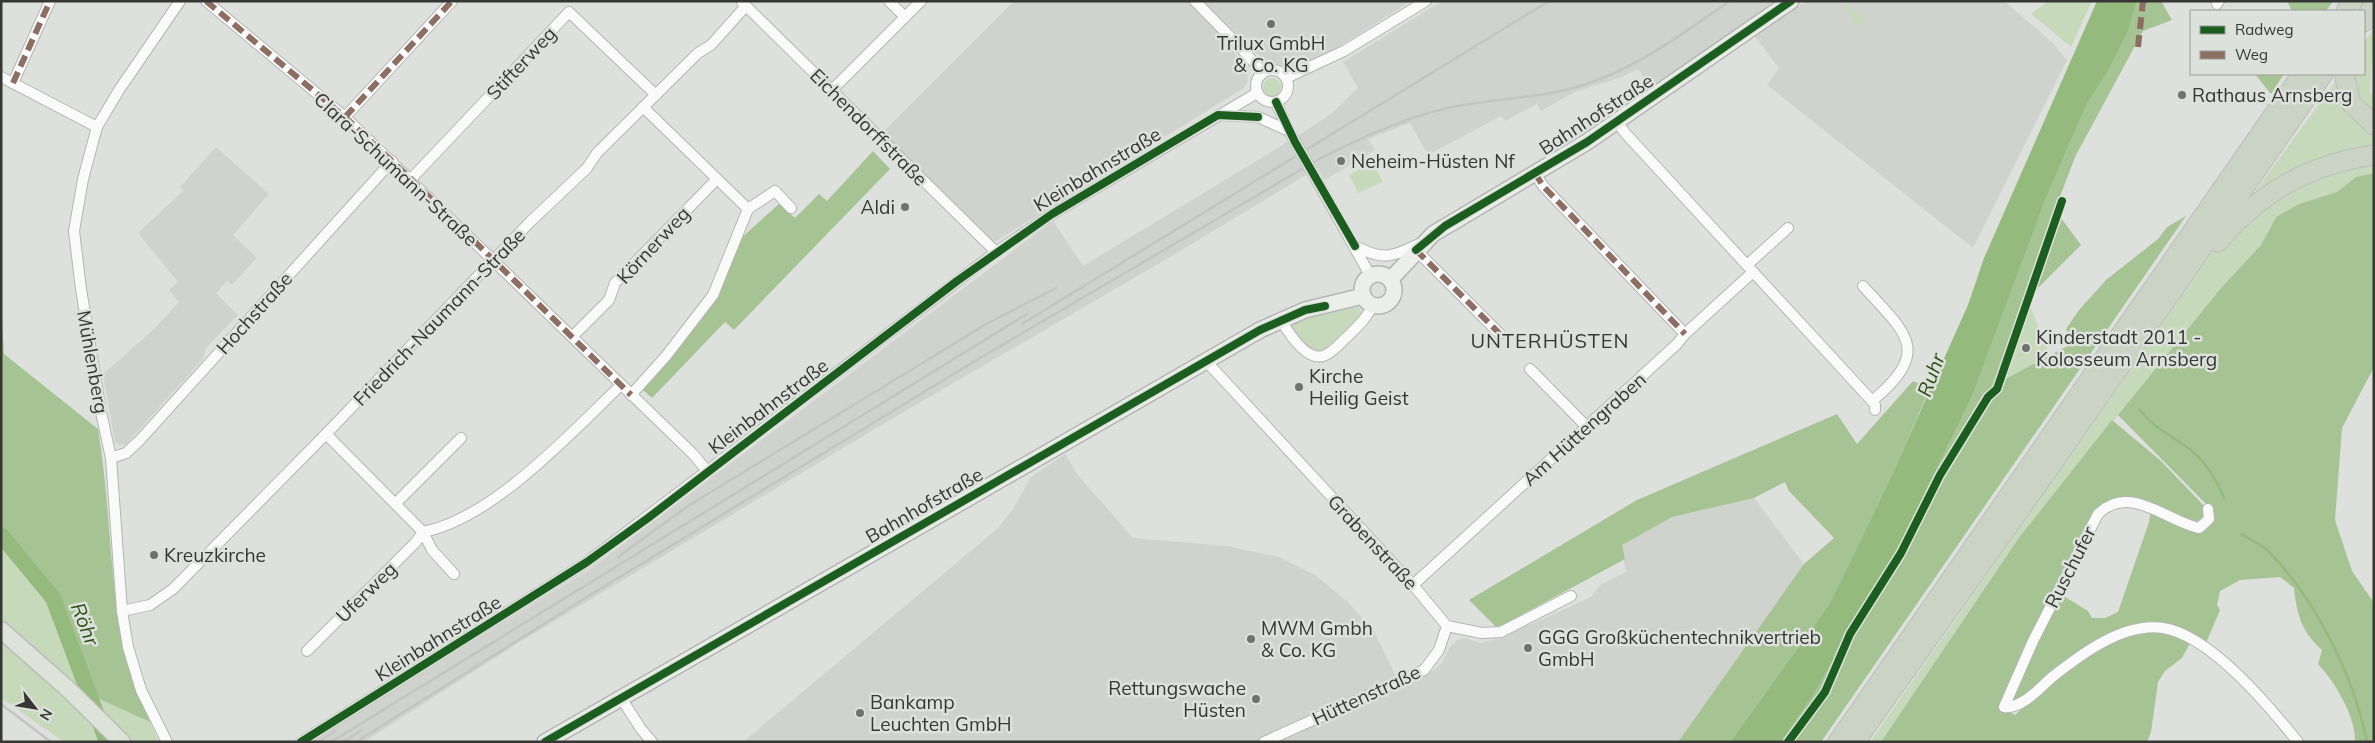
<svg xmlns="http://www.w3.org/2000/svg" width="2375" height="743" viewBox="0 0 2375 743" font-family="Mulish,sans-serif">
<rect width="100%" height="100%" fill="#dee0dd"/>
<g fill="#d0d3cd">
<path d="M1014,1H1191L1218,28L1247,71L1248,82L1244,88L993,243L878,137Z"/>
<path d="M1203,1H1411L1322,57L1289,71L1267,64Z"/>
<path d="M1442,1H1785L1657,93L1638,69L1619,78L1575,92L1541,111L1537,104L1505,121L1501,116L1428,155L1410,123L1368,139L1375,150L1325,180L1318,168L1306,175L1177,253L890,420L518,643L364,742H311L590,569L1053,221L1083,266L1299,135L1332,113L1358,88L1343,62Z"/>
<path d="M1806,1H2004L2053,43L2067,60L1973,248L1767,85L1779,68L1755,37Z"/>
<path d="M216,147L269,194L233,235L257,258L232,285L227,281L216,293L238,315L206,348L203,359L126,444L119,445L115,442L103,374L154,329L179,302L169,290L178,282L138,233L183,191L180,187Z"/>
<path d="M1065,454L1077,474L1133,538L1227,546L1279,557L1315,575L1348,602L1375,633L1401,687L1431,672L1441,664L1450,647L1457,640L1466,638L1481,643L1501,638L1591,597L1600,585L1626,572L1621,545L1672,517L1754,498L1804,564L1678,742H743L998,528L1013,509L1031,477Z"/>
</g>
<g fill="#c6dabb">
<path d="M1845,1L1851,2L1848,8L1867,20L1859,28L1843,8Z"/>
<path d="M2045,1H2092L2071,47L2031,14L2046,3Z"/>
<path d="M2374,29L2370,93L2374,94V173L2356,177L2337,192L2299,204L2276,217L2261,245L2221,288L2018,539L1881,742H1870L2246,204L2341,74H2364V42Z"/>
<circle cx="1272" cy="87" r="9"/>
<path d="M1372,162L1383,182L1358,193L1349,175Z"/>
<path d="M2029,303L2050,357L2000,382Z"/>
<path d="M1358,307L1362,312L1359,317L1322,352H1311L1290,331L1291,325L1295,321Z"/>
<path d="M1,532L7,536L56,597L84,692L150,722L159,742H64L1,698Z"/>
</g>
<g fill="#a6c394">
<path d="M2137,1H2161L2172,20L2143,31L2075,157L2055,210L2081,245L2035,291H2027L1995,381L2000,382L2073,343L2066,329L2079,310L2106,280L2158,239L2167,227L2186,216L1821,742H1781L1812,697L1894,556L1972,397L2046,198L2087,104L2107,73L2128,32Z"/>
<path d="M2287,1H2333L2326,11H2292Z"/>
<path d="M2255,74H2284L2271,94Z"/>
<path d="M873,151L890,169L734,330L725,322L652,398L643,390L719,296L739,240L779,204L795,218L819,194L827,201Z"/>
<path d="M2374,173V367L2342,428L2335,520L2352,571L2374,603V742H2355C2356,717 2335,682 2318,664L2322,650C2301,631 2297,615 2294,588L2280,577L2240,580L2220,591L2217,605L2220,610L2206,643L2180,631H2119L2016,702L2006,705L2059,593L2088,611L2092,618H2105L2118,612L2149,522L2151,510L2201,529L2209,507L2118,415L2221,288L2261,245L2276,217L2299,204L2337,192L2356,177Z"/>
<path d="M1,301L4,354L98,429C108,489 109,549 117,609C121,648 135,686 150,722L84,692L56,597L7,536L1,532Z"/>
<path d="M1913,381L1930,388L1889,481L1830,603L1730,742H1678L1804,564L1834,538L1789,491L1785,482L1754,498L1672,517L1622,545L1625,559L1497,628L1469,600L1637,500L1837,414L1857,444Z"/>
<path d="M2112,420L2161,461L2207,509L2201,525L2149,505L2104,506L2002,708L2015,715C2050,682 2100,636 2150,631C2163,629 2178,638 2190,643L2182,658L2165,671L2158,682L2151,732L2147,742H1881L2018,539Z"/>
</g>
<path fill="#95ba7e" d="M2097,1H2137L2128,32L2107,73L2087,104L2046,198L1972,397L1894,556L1812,697L1781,742H1730L1830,603L1889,481L1968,305L1984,258Z"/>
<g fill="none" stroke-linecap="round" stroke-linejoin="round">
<g stroke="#95ba7e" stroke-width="2.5">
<path d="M2140,410C2156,431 2175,436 2194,453C2207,464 2218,482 2224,498"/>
<path d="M2241,534C2249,539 2260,544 2267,550C2315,597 2354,677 2367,742"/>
</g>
<path stroke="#95ba7e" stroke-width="16" d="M1,535L53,598L107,742"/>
<g stroke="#b4b6b4" stroke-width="12">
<g id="street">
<path d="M206,1L345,117L693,454L708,472"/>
<path d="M1195,1L1242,49L1263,73"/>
<path d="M742,2L996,252"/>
<path d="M2217,4L2219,1"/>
<path d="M905,17L921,1"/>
<circle cx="1272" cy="86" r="16"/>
<path d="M1,77L97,127"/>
<path d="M1286,78L1344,51L1426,1"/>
<path d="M13,83L50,1"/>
<path d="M832,90L905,17L889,1"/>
<path d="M1276,102L1289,131L1370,275"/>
<path d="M1219,115L1258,117L1289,131"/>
<path d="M345,117L452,1"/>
<path d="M1617,122L1626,134L1872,401L1875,405V410"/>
<path d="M1535,173L1543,186L1685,334"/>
<path d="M411,179L569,12L656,95"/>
<path d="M748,209L775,191L791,208"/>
<path d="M1355,246C1383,261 1392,257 1419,244"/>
<path d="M1416,250L1500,334"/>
<path d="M1747,265L1788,228"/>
<path d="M1863,286C1906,334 1933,350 1872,401"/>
<path d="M1281,320C1288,332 1306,361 1323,356C1333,353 1341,342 1348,336C1358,326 1367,318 1373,305"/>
<path d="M573,336L609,300L615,283L717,179"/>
<path d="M1206,361L1413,585L1447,626L1482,633L1501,632L1571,596"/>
<path d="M1530,369L1587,427"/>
<path d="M631,395L666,356L713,295L748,209L643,107"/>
<path d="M326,434L423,532L432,550L454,574"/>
<path d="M111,458L126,453L139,441L392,161"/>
<path d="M396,503L461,438"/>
<path d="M2208,509L2209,519L2199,528C2166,521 2130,483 2098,514L2033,641L2004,707C2021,709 2039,689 2051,678C2080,655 2123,622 2163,628C2210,635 2269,706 2298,742"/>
<path d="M423,532C492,519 571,433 621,385"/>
<path d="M1413,585L1677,344L1685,334L1753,272"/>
<path d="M122,611L150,605L173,589L326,434L530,222L587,168L597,153L698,53L711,45L745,7"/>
<path d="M307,651L415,543L423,532"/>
<path d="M621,698L641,729L652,742"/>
<path d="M167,742L141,690L128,647L122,611L111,458L101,412L81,289L74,231L83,179L97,127L119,90L180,1"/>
<path d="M301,742L587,562L996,252L1052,214L1257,93"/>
<path d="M1264,742L1424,670L1439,650L1447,626"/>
</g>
</g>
<g stroke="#b4b6b4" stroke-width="18">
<g id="secondary">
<circle cx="1378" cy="290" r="16"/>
<path d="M1391,279L1433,234L1587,142L1791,1"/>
<path d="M545,742L1260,330L1305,310L1363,296"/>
</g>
</g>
<g stroke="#bcbdbc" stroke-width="19">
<path id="primary" d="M1,630L68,689L122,742"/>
</g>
<g stroke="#bcbdbc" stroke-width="21">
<g id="highway">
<path d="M2346,11L2353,1"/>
<path d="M2364,22L2374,4"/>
<path d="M2344,74L2351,103L2374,125"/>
<path d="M2218,242C2262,191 2308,165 2374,155"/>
<path d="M1838,742L2302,74"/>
<path d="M1855,742L2047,471L2323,74"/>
</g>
</g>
<use href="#street" stroke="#fafafa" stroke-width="10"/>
<use href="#secondary" stroke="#eceeea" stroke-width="15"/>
<use href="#primary" stroke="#dee3da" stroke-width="16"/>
<use href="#highway" stroke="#cad3c4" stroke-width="19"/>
<g stroke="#c3c4c3" stroke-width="2.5">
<path d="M1022,324L1549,1"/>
<path d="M618,557L688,506L988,323L1056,288"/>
<path d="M1,704L51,742"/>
<path d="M318,742L335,731"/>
<path d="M331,742L1027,314"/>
<path d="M343,742L362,730"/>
<path d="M356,742L582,600L975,361L1319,159C1359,139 1399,120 1443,109C1492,97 1545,100 1592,82C1643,64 1686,31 1730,1"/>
</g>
<g stroke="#8d6e63" stroke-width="6" stroke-dasharray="12 6" stroke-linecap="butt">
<path d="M206,1L345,117L411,179L631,395"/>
<path d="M2138,47L2143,1"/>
<path d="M13,83L50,1"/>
<path d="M345,117L452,1"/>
<path d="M1535,173L1543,186L1685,334"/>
<path d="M1416,250L1500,334"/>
</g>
<g stroke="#dde1dc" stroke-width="11">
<g id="cycleway">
<path d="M1276,102L1295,142L1355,246"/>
<path d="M1416,250L1445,226L1587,142L1791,1"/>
<path d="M301,742L587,562L648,518L957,281L1052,214L1218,115L1258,117"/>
<path d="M545,742L1260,330L1305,310L1325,306"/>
<path d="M1788,742L1825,692L1850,634L1901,553L1940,475L1988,397L1997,389L2062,201"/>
</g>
</g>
<use href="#cycleway" stroke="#1b5e20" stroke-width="8"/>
</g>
<g fill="#717270" stroke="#dde1dc" stroke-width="2">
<circle cx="1271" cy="24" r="5"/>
<circle cx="2182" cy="95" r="5"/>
<circle cx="1341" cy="161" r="5"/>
<circle cx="905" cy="207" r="5"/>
<circle cx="2026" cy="348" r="5"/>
<circle cx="1299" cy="387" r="5"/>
<circle cx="154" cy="555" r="5"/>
<circle cx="1251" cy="639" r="5"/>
<circle cx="1528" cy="648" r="5"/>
<circle cx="1256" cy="699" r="5"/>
<circle cx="860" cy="713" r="5"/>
</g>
<g text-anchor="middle" stroke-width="5" stroke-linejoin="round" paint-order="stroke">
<g font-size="19" fill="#363735" stroke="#dde1dc" text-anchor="start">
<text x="1271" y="50" text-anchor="middle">Trilux GmbH<tspan x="1271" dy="22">&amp; Co. KG</tspan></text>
<text x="2192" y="102">Rathaus Arnsberg</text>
<text x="1351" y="168">Neheim-Hüsten Nf</text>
<text x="895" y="214" text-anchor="end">Aldi</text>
<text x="2036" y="344">Kinderstadt 2011 -<tspan x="2036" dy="22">Kolosseum Arnsberg</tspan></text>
<text x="1309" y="383">Kirche<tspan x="1309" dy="22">Heilig Geist</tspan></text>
<text x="164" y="562">Kreuzkirche</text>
<text x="1261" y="635">MWM Gmbh<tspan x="1261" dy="22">&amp; Co. KG</tspan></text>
<text x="1538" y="644">GGG Großküchentechnikvertrieb<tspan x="1538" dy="22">GmbH</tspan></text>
<text x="1246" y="695" text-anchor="end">Rettungswache<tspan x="1246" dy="22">Hüsten</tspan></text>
<text x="870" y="709">Bankamp<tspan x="870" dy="22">Leuchten GmbH</tspan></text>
</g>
<g font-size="19" fill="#363735" stroke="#dde1dc">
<text transform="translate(521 63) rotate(-47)" y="7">Stifterweg</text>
<text transform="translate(1596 114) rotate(-33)" y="7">Bahnhofstraße</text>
<text transform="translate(869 127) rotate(45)" y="7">Eichendorffstraße</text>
<text transform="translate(396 169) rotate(43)" y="7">Clara-Schumann-Straße</text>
<text transform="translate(1097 169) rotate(-31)" y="7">Kleinbahnstraße</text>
<text transform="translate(653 245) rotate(-47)" y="7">Körnerweg</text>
<text transform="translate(254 313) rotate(-48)" y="7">Hochstraße</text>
<text transform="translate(439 317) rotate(-46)" y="7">Friedrich-Naumann-Straße</text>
<text transform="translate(93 362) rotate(80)" y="7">Mühlenberg</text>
<text transform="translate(768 406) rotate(-37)" y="7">Kleinbahnstraße</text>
<text transform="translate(1584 429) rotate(-42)" y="7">Am Hüttengraben</text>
<text transform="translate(924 505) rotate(-30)" y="7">Bahnhofstraße</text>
<text transform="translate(1373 542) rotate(47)" y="7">Grabenstraße</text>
<text transform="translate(2070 567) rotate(-63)" y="7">Ruschufer</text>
<text transform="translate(366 592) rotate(-45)" y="7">Uferweg</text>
<text transform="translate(438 638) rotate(-32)" y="7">Kleinbahnstraße</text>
<text transform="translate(1366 695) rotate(-25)" y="7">Hüttenstraße</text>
</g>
<g font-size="20" letter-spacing="1" fill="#363735" stroke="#dde1dc">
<text x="1550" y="348">UNTERHÜSTEN</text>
</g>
<g font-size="20" font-style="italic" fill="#2e4f16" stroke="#dde1dc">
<text transform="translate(1931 375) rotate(-70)" y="7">Ruhr</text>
<text transform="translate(85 624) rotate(69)" y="7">Röhr</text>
</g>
</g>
<rect width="2375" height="743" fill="none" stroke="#363735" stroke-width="5"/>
<rect x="2190" y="10" width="175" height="65" fill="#dde1dc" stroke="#9a9d99"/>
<rect x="2200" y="26" width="25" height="8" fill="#1b5e20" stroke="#9a9d99"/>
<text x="2235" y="35" font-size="15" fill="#363735">Radweg</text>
<rect x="2200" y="51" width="25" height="8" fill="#8d6e63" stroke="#9a9d99"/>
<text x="2235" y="60" font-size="15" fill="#363735">Weg</text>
<g transform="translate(35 708) rotate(121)" stroke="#dde1dc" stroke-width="4" paint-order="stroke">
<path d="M0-4L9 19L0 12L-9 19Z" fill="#363735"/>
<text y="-8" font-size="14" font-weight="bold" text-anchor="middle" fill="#363735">N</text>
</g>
</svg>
